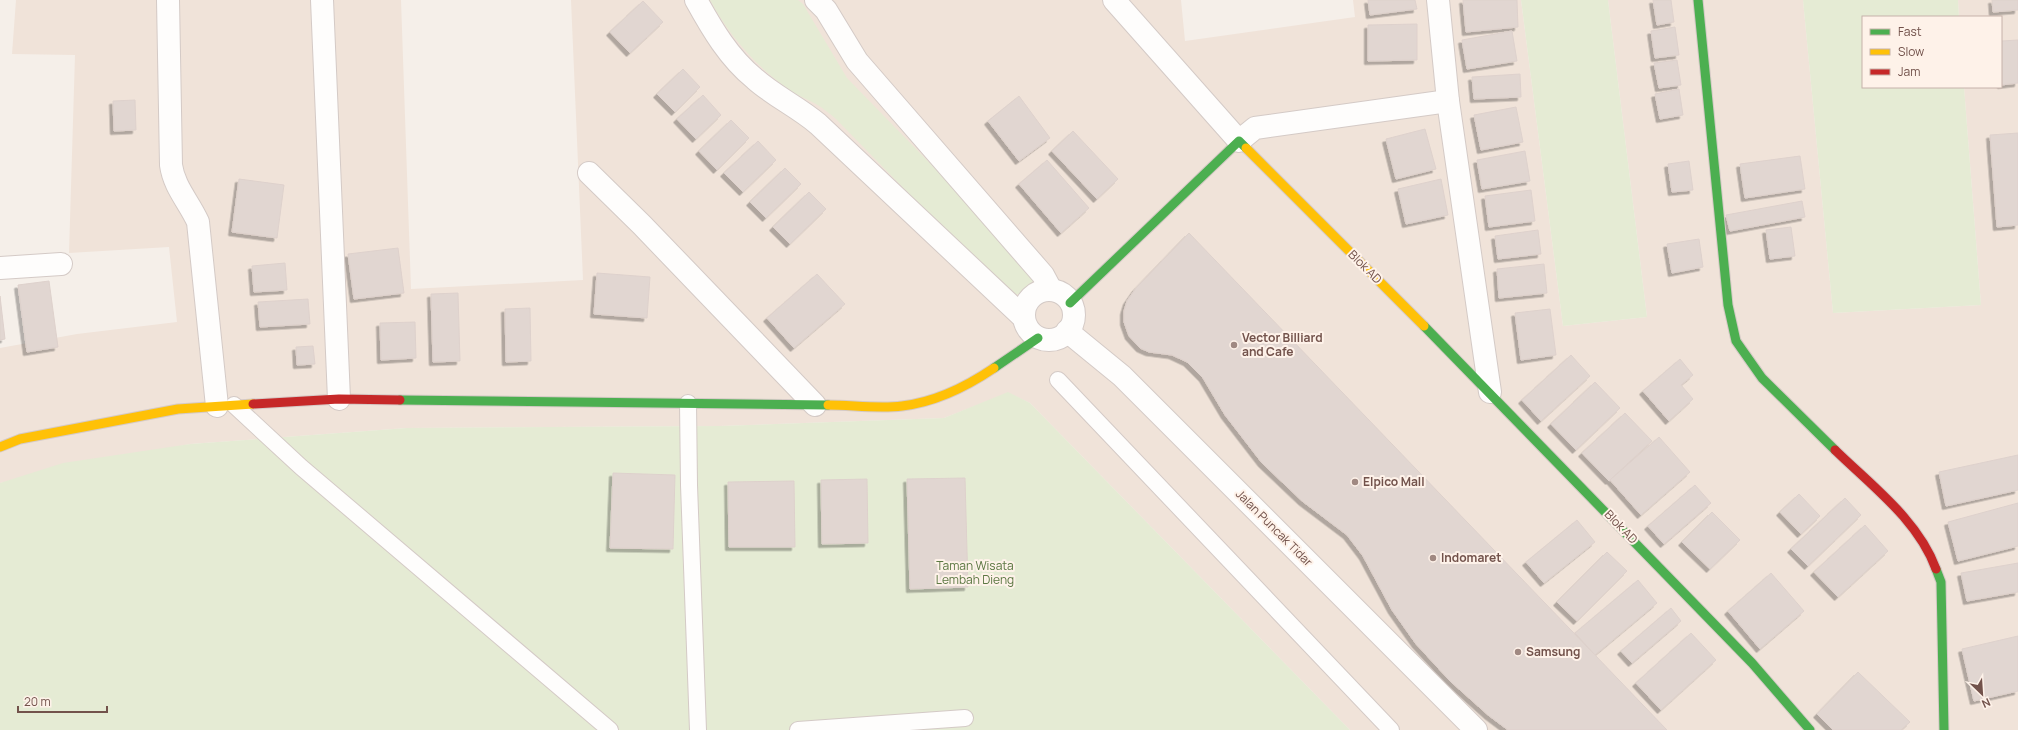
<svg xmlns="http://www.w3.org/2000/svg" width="2018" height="730" viewBox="0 0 2018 730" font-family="Manrope,sans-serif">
<defs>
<filter id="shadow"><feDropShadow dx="-3.5" dy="3.5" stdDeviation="0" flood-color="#0004"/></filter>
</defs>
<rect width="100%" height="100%" fill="#f5efe9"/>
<path fill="#f0e3d9" d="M16,0H401L411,289L583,280L571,0H1181L1185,41L1355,17L1353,0H1521L1563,326L1647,317L1608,0H1803L1833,313L1981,305L1964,87H2001V17H1959L1958,0H2018V730H1350L1030,403L1008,393L944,418L720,426L407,428L190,444L0,483V348L77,334L177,322L169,247L69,253L75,55L12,54Z"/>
<g fill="#e5ebd4">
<path d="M710,0H798L803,4L847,78L1027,263L1035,281C1028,291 1024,294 1012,295L1001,288L836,119C830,114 823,108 816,104C809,100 801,97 794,93C760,71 729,36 710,0Z"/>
<path d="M1521,0H1608L1647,317L1563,326Z"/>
<path d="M1803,0H1958L1959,17H1863V87H1964L1981,305L1833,313Z"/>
<path d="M1008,392L1030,403L1350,730H0V483L63,463L190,444L407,428L720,426L944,418Z"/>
</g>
<g fill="#e1d6d1" stroke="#ded1cc" filter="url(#shadow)">
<path d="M1368,0H1415L1417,9L1370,15Z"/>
<path d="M1463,0H1517L1518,27L1466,32Z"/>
<path d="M1653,0H1671L1674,22L1657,25Z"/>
<path d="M1992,0H2018V10L1993,12Z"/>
<path d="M643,1L663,22L630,53L610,32Z"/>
<path d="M1417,24V60L1368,61V25Z"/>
<path d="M1675,27L1679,55L1655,58L1651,31Z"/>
<path d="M1512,31L1517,61L1467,69L1462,40Z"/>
<path d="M2018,40V83L2001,85V41Z"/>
<path d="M1677,60L1681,85L1659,88L1654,63Z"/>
<path d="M683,69L700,87L675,112L657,94Z"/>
<path d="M1520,74L1521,97L1474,99L1472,77Z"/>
<path d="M1679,89L1683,115L1660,119L1655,94Z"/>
<path d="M703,95L721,115L696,139L677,119Z"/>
<path d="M1019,96L1050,138L1019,161L988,121Z"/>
<path d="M135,100L136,130L114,131L113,101Z"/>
<path d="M1516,107L1523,142L1481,150L1474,115Z"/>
<path d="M731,120L749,138L717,170L699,151Z"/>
<path d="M1425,129L1436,169L1396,179L1386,139Z"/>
<path d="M1073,131L1118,179L1097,199L1052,151Z"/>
<path d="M2018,133V225L1997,227L1990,135Z"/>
<path d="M758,141L776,160L743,192L724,173Z"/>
<path d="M1525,151L1530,181L1482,189L1477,160Z"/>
<path d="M1800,156L1805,189L1745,198L1740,164Z"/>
<path d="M1047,160L1089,208L1061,233L1019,184Z"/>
<path d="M1689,161L1693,190L1672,192L1668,164Z"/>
<path d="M785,168L801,184L766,218L750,202Z"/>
<path d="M239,179L284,185L277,238L232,232Z"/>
<path d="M1441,179L1448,215L1406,224L1398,189Z"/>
<path d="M1531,190L1535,221L1489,227L1485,196Z"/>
<path d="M809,192L826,209L790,244L773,227Z"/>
<path d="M1802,201L1805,217L1730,231L1726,215Z"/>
<path d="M1791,227L1795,256L1770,259L1766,230Z"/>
<path d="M1538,230L1541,254L1498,259L1495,236Z"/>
<path d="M1189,233L1595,655L1667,730H1508L1488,715L1450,681L1416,644L1392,610L1363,556L1347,535L1302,501L1262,463L1225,415L1203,378L1187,362L1172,355L1149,352L1140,348L1129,336L1124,322V311L1127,301L1136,288Z"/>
<path d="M1699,239L1703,267L1672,273L1667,244Z"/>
<path d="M398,248L404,293L354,299L348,254Z"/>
<path d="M285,263L287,290L254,292L252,266Z"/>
<path d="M1544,264L1547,293L1499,298L1497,269Z"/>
<path d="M597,273L650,277L647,318L594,314Z"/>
<path d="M817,274L845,304L794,348L767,318Z"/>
<path d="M49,281L58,347L27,352L18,285Z"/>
<path d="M458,293L460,361L433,362L431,294Z"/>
<path d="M0,296L5,339L0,340Z"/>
<path d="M308,299L310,324L260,327L258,302Z"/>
<path d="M530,308L531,361L506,362L505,309Z"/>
<path d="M1550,309L1556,355L1521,360L1515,313Z"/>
<path d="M415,322L416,358L381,360L380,323Z"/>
<path d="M313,346L315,364L297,365L296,347Z"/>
<path d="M1571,355L1590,376L1541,421L1522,400Z"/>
<path d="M1680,359L1693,375L1681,385L1693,399L1669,421L1643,391Z"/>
<path d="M1595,382L1620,408L1576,450L1551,424Z"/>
<path d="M1625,413L1652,441L1609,481L1582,453Z"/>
<path d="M1659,437L1690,472L1641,515L1610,480Z"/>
<path d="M2018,455V490L1946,506L1939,472Z"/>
<path d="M613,473L675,475L673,549L610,548Z"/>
<path d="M965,478L968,587L910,589L907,479Z"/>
<path d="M867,479L868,543L822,544L821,480Z"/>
<path d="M794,481L795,547H729L728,482Z"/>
<path d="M1695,485L1711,503L1664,544L1648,526Z"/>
<path d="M1799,494L1820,516L1801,534L1780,512Z"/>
<path d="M1845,498L1861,515L1808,566L1791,549Z"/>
<path d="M2018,503V546L1958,561L1948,522Z"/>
<path d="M1712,512L1740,540L1710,569L1682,542Z"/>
<path d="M1577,520L1595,542L1544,583L1526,562Z"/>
<path d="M1865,525L1888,551L1838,597L1814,572Z"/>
<path d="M1607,552L1627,571L1577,621L1557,602Z"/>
<path d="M2018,563V592L1967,601L1961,573Z"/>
<path d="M1771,573L1804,611L1760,649L1728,611Z"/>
<path d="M1638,580L1657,603L1595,655L1575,633Z"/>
<path d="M1671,608L1681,621L1632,663L1621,651Z"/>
<path d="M1691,633L1716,660L1661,710L1636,683Z"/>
<path d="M2018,636V691L1974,701L1962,649Z"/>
<path d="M1858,672L1910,722L1901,730H1833L1817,714Z"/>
</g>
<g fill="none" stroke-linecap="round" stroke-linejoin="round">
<g stroke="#d4cac6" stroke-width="18">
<g id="lane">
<path d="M1058,380L1391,730"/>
<path d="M688,403L689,485L698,730"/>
<path d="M234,405L301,467L610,730"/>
<path d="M798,730L965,718"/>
</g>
</g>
<g stroke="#d4cac6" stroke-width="24">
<g id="street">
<path d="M168,0L171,165C174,187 189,202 198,222L217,406"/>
<path d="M322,0L339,399"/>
<path d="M696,0C712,29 729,58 755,79C774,96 798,107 818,124L1024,318"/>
<path d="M816,0L826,10L857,61L1043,275L1051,290"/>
<path d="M1114,0L1239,141L1255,128L1448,101"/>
<path d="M1438,0L1448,101L1490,392"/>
<path d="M589,173L642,225L815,405"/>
<path d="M0,268L61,264"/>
<circle cx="1049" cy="315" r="25"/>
<path d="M1067,331L1122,376L1476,730"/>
</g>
</g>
<g stroke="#d5cac6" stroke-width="11">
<g id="fast">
<path d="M1698,0L1728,305L1736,341L1762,378L1835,450"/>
<path d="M1070,303L1239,141L1246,148"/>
<path d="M1424,326L1752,663L1810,730"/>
<path d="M994,368L1038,338"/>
<path d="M400,400L828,405"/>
<path d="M1936,569L1941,582L1944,730"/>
</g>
</g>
<g stroke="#d5cac6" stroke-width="11">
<g id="slow">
<path d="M1246,148L1424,326"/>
<path d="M828,405C852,405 878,409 902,406C936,402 966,387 994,368"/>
<path d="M0,447L20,439L178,409L253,404"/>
</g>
</g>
<g stroke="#d5cac6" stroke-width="11">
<g id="jam">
<path d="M253,404L339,399L400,400"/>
<path d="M1835,450C1872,486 1918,520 1936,569"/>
</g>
</g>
<use href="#lane" stroke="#fefdfc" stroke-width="16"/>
<use href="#street" stroke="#fefdfc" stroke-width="22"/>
<use href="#fast" stroke="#4caf50" stroke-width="9"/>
<use href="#slow" stroke="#ffc107" stroke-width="9"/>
<use href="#jam" stroke="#c62828" stroke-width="9"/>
</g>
<g fill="#a08982" stroke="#fef2e9" stroke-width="1.5">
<circle cx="1234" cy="345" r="4"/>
<circle cx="1355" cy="482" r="4"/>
<circle cx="1433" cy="558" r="4"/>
<circle cx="1518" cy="652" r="4"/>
</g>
<g text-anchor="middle" stroke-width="4" stroke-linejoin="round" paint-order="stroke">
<g font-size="12" fill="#72524b" stroke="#fef2e9">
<text transform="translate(1365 267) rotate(45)" y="4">Blok AD</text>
<text transform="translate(1621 527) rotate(46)" y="4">Blok AD</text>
<text transform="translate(1274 528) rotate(45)" y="4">Jalan Puncak Tidar</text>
</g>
<g font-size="12" font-weight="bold" fill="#72524b" stroke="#fef2e9" text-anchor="start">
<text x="1242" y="342">Vector Billiard<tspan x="1242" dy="14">and Cafe</tspan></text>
<text x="1363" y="486">Elpico Mall</text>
<text x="1441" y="562">Indomaret</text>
<text x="1526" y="656">Samsung</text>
</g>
<g font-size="12" fill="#5c7843" stroke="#fef2e9">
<text x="975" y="570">Taman Wisata<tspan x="975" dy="14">Lembah Dieng</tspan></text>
</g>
</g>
<rect x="1862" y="16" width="140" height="72" fill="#fef2e9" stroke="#c6b2aa"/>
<rect x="1870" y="29" width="20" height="6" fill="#4caf50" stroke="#c6b2aa"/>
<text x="1898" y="36" font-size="12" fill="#72524b">Fast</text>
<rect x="1870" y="49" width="20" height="6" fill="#ffc107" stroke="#c6b2aa"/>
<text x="1898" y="56" font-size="12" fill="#72524b">Slow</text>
<rect x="1870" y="69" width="20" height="6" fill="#c62828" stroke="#c6b2aa"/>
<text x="1898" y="76" font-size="12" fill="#72524b">Jam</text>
<g transform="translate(1982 694) rotate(155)" stroke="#fef2e9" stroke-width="3" paint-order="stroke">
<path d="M0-3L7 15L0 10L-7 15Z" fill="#72524b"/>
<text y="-6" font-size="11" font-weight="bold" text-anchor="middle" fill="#72524b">N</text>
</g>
<path d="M18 706v6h89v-6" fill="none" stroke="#72524b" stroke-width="2"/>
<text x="24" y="706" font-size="12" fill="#72524b" stroke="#fef2e9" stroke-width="3" paint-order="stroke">20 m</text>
</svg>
